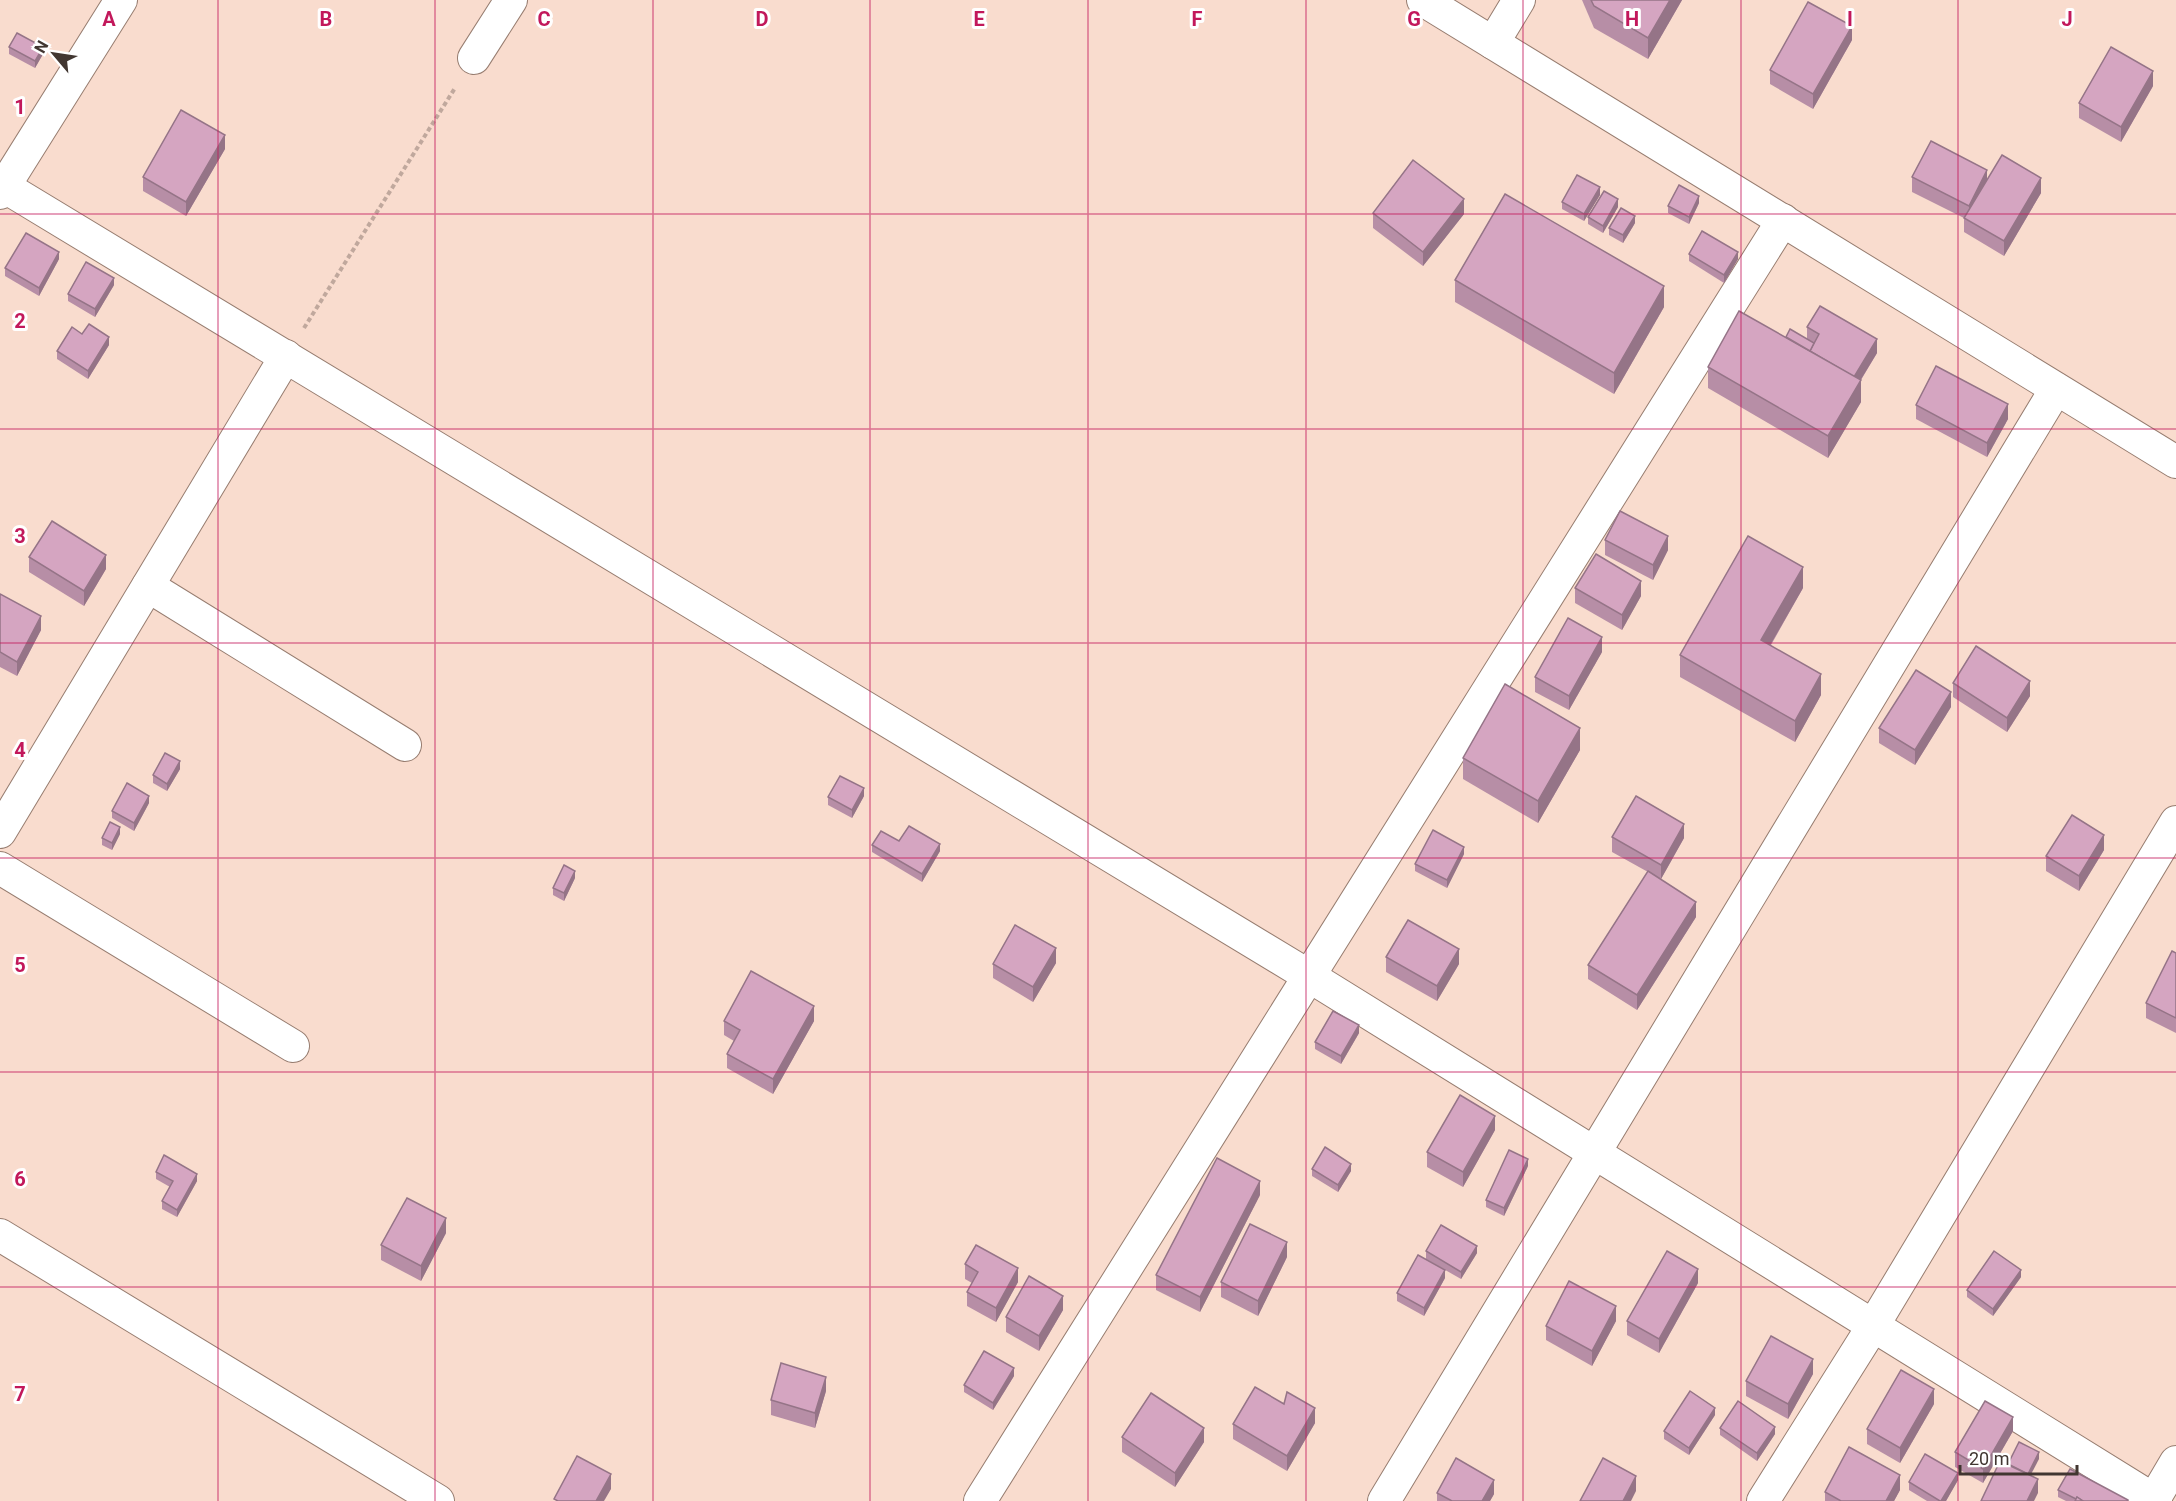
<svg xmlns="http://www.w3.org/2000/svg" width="2176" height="1501" viewBox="0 0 2176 1501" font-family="Roboto,sans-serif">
<rect width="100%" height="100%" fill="#f9dcce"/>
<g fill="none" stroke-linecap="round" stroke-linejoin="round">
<g stroke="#977d70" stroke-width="34">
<g id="minor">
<path d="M1423,0L2176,462"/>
<path d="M1493,43L1519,0"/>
<path d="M474,58L511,0"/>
<path d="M0,184L1309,976L2156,1501"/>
<path d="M0,193L121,0"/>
<path d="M148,586L405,745"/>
<path d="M0,832L286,356"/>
<path d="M0,868L293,1046"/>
<path d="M0,1235L438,1501"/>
<path d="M980,1501L1783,220"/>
<path d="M1384,1501L2056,389"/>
<path d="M1763,1501L1873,1326L2176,822"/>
<path d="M2153,1501L2176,1462"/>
</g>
</g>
<path stroke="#c0a89d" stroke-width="4" stroke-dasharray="4.5 3" stroke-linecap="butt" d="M304,328L455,88"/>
<use href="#minor" stroke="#fff" stroke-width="32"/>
</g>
<g fill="#b78ea6">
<path d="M1582,0H1682L1648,59L1594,28Z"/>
<path d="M1852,40L1813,109L1770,84V70Z"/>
<path d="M9,47L43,54L35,68L9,54Z"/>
<path d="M2153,86L2121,142L2079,118V103Z"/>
<path d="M225,149L186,216L143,191V177Z"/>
<path d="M1912,177L1987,179L2041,193L2004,256L1964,232V218L1912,192Z"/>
<path d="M1600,195L1584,221L1562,209V202Z"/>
<path d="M1699,203L1689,224L1668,213V206Z"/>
<path d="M1618,207L1603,233L1588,224V217Z"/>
<path d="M1373,213L1464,214L1423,266L1373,228Z"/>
<path d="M1635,223L1623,243L1609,235V228Z"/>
<path d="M1689,254L1738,259L1724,283L1689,261Z"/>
<path d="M59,259L39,296L5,276V268Z"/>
<path d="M1455,280L1664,307L1614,394L1455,302Z"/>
<path d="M114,285L95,317L68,301V294Z"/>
<path d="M1807,327L1877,353L1861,380V402L1828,458L1708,388V367L1786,337L1807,339Z"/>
<path d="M82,334L109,345L88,379L57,359V351Z"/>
<path d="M1916,405L2008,419L1987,457L1916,419Z"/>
<path d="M1605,540L1668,550L1653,580L1605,555Z"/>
<path d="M29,557L106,569L84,606L29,572Z"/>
<path d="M1575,588L1641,596L1622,630L1575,603Z"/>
<path d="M1803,588L1771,645L1821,695L1795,742L1680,677V655Z"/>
<path d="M0,594L41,630L17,676L0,667Z"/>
<path d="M1602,652L1569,710L1535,692V677Z"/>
<path d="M1953,683L2030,696L2007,732L1953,697Z"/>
<path d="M1951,707L1915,765L1879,743V728Z"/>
<path d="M1580,750L1538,823L1463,779V758Z"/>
<path d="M180,769L167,791L153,783V775Z"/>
<path d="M864,796L852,818L828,805V797Z"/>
<path d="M149,803L134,831L112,818V811Z"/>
<path d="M120,834L112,850L102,845V838Z"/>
<path d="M1612,837L1684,838L1661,879L1654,875L1696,917L1637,1010L1588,979V965L1648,872L1612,852Z"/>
<path d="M872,845L940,851L922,882L872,852Z"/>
<path d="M2104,850L2079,891L2046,871V856Z"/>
<path d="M1464,854L1447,888L1415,871V864Z"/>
<path d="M575,878L564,901L553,895V888Z"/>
<path d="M2176,953V1033L2146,1018V1003Z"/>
<path d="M1386,957L1459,964L1437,1001L1386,972Z"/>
<path d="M1056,963L1033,1002L993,978V964Z"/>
<path d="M724,1021H814L773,1094L727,1068V1054L734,1041L724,1035Z"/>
<path d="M1359,1033L1341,1064L1315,1049V1042Z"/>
<path d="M1495,1130L1463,1187L1427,1167V1152Z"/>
<path d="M1528,1166L1504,1216L1486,1207V1200Z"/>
<path d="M1312,1169L1351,1171L1338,1192L1312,1176Z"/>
<path d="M156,1172L197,1181L177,1217L162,1209V1201L170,1187L156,1179Z"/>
<path d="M1260,1195L1200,1312L1156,1290V1275Z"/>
<path d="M446,1233L421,1281L381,1260V1245Z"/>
<path d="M1426,1251L1477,1253L1461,1279L1426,1259Z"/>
<path d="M1287,1257L1258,1316L1221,1297V1282Z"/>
<path d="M965,1264L1018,1282L996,1322L967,1306V1292L972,1283L965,1279Z"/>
<path d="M2021,1277L1993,1316L1967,1297V1290Z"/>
<path d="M1445,1278L1424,1316L1397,1301V1293Z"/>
<path d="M1698,1283L1659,1353L1627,1335V1321Z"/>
<path d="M1063,1310L1039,1351L1006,1332V1317Z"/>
<path d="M1616,1321L1592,1366L1546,1340V1326Z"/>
<path d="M1813,1374L1788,1419L1746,1396V1381Z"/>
<path d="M1014,1376L993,1410L964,1392V1385Z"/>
<path d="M826,1391L815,1428L771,1415V1400Z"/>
<path d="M1934,1404L1900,1463L1867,1444V1429Z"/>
<path d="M1715,1415L1689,1455L1664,1439V1431Z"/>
<path d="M1315,1423L1287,1471L1233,1439V1424Z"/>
<path d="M1720,1428L1775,1434L1757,1461L1720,1435Z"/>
<path d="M2013,1431L1983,1483L1955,1467V1452Z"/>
<path d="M1122,1437L1204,1442L1175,1487L1122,1452Z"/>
<path d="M1958,1480L1946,1501H1927L1909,1490V1482Z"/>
<path d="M1900,1490L1894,1501H1825V1492Z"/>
<path d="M2058,1490L2128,1501H2066L2058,1497Z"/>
<path d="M1437,1493L1494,1494L1490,1501H1437Z"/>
</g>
<g fill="#957487">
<path d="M1670,0H1682L1648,59V38Z"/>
<path d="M1852,26V40L1813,109V94Z"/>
<path d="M43,47V54L35,68V61Z"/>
<path d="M2153,71V86L2121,142V127Z"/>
<path d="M225,135V149L186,216V202Z"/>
<path d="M1987,170V184L1969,221V206Z"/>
<path d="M2041,178V193L2004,256V241Z"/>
<path d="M1600,187V195L1584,221V214Z"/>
<path d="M1699,196V203L1689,224V217Z"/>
<path d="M1464,199V214L1423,266V252Z"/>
<path d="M1618,199V207L1603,233V226Z"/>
<path d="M1635,216V223L1623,243V235Z"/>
<path d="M59,252V259L39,296V288Z"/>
<path d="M1738,252V259L1724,283V275Z"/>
<path d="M114,278V285L95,317V309Z"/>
<path d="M1664,286V307L1614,394V373Z"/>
<path d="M109,337V345L88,379V371Z"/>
<path d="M1877,339V353L1852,394V380Z"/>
<path d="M1861,380V402L1828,458V436Z"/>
<path d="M2008,404V419L1987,457V443Z"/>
<path d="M1668,536V550L1653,580V565Z"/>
<path d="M106,555V569L84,606V591Z"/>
<path d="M1803,567V588L1761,661V640Z"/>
<path d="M1641,581V596L1622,630V615Z"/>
<path d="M41,616V630L17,676V662Z"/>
<path d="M1602,637V652L1569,710V696Z"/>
<path d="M1821,674V695L1795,742V721Z"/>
<path d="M2030,681V696L2007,732V718Z"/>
<path d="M1951,692V707L1915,765V750Z"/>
<path d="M1580,728V750L1538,823V801Z"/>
<path d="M180,761V769L167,791V784Z"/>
<path d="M864,788V796L852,818V810Z"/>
<path d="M149,796V803L134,831V823Z"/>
<path d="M1684,824V838L1661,879V865Z"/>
<path d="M120,827V834L112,850V843Z"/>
<path d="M2104,835V850L2079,891V876Z"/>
<path d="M940,844V851L922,882V874Z"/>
<path d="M1464,847V854L1447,888V880Z"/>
<path d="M575,871V878L564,901V893Z"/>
<path d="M1696,902V917L1637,1010V995Z"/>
<path d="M1056,948V963L1033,1002V987Z"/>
<path d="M1459,949V964L1437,1001V986Z"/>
<path d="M814,1006V1021L773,1094V1079Z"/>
<path d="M1359,1025V1033L1341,1064V1056Z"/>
<path d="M1495,1116V1130L1463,1187V1172Z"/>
<path d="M1528,1159V1166L1504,1216V1208Z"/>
<path d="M1351,1164V1171L1338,1192V1185Z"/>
<path d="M197,1174V1181L177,1217V1210Z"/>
<path d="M1260,1181V1195L1200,1312V1297Z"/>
<path d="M446,1218V1233L421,1281V1266Z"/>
<path d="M1287,1242V1257L1258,1316V1301Z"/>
<path d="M1477,1246V1253L1461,1279V1272Z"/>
<path d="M1018,1268V1282L996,1322V1308Z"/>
<path d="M1698,1269V1283L1659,1353V1339Z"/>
<path d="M1445,1270V1278L1424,1316V1308Z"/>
<path d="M2021,1270V1277L1993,1316V1309Z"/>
<path d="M1063,1296V1310L1039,1351V1336Z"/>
<path d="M1616,1306V1321L1592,1366V1351Z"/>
<path d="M1813,1359V1374L1788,1419V1404Z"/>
<path d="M1014,1368V1376L993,1410V1403Z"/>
<path d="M826,1377V1391L815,1428V1413Z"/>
<path d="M1934,1389V1404L1900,1463V1448Z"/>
<path d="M1315,1408V1423L1287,1471V1456Z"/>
<path d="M1715,1408V1415L1689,1455V1448Z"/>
<path d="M2013,1417V1431L1983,1483V1469Z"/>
<path d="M1775,1427V1434L1757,1461V1453Z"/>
<path d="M1204,1428V1442L1175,1487V1473Z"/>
<path d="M2039,1452V1459L2027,1482V1475Z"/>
<path d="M1958,1473V1480L1946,1501H1941Z"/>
<path d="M611,1474V1489L604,1501H596Z"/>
<path d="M1900,1475V1490L1894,1501H1886Z"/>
<path d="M1636,1476V1491L1631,1501H1623Z"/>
<path d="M2038,1479V1493L2034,1501H2027Z"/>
<path d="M1494,1480V1494L1490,1501H1482Z"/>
</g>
<g fill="#d5a5c1" stroke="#957487" stroke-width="1.5">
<path d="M1591,0H1670L1648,38L1594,6Z"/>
<path d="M1808,2L1852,26L1813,94L1770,70Z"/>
<path d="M17,33L43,47L35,61L9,47Z"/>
<path d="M2111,47L2153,71L2121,127L2079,103Z"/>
<path d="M181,110L225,135L186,202L143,177Z"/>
<path d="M1931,141L1987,170L1969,206L1912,177Z"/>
<path d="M2002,155L2041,178L2004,241L1964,218Z"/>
<path d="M1413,160L1464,199L1423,252L1373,213Z"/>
<path d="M1577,175L1600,187L1584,214L1562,202Z"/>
<path d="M1679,185L1699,196L1689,217L1668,206Z"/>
<path d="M1604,191L1618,199L1603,226L1588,217Z"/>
<path d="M1505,194L1664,286L1614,373L1455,280Z"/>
<path d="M1621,208L1635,216L1623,235L1609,228Z"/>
<path d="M1702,231L1738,252L1724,275L1689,254Z"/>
<path d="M26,233L59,252L39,288L5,268Z"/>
<path d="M86,262L114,278L95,309L68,294Z"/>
<path d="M1820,306L1877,339L1854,377L1810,351L1819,334L1807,327Z"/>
<path d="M1739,311L1861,380L1828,436L1708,367Z"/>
<path d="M89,324L109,337L88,371L57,351L72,327L82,334Z"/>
<path d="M1790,329L1814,343L1810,351L1786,337Z"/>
<path d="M1936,366L2008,404L1987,443L1916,405Z"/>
<path d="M1620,511L1668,536L1653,565L1605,540Z"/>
<path d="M52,521L106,555L84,591L29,557Z"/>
<path d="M1748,536L1803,567L1761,640L1821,674L1795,721L1680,655Z"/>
<path d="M1596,554L1641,581L1622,615L1575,588Z"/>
<path d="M0,594L41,616L17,662L0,652Z"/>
<path d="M1568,618L1602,637L1569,696L1535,677Z"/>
<path d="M1976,646L2030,681L2007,718L1953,683Z"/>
<path d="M1916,670L1951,692L1915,750L1879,728Z"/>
<path d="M1505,684L1580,728L1538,801L1463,758Z"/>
<path d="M165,753L180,761L167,784L153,775Z"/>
<path d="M840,776L864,788L852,810L828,797Z"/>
<path d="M127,783L149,796L134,823L112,811Z"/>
<path d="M1636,796L1684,824L1661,865L1612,837Z"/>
<path d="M2072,815L2104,835L2079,876L2046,856Z"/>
<path d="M110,822L120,827L112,843L102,838Z"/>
<path d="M909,826L940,844L922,874L872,845L881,831L899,841Z"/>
<path d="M1433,830L1464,847L1447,880L1415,864Z"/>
<path d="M564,865L575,871L564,893L553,888Z"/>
<path d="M1648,871L1696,902L1637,995L1588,965Z"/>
<path d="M1408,920L1459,949L1437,986L1386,957Z"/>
<path d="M1015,925L1056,948L1033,987L993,964Z"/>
<path d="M2172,951L2176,953V1018L2146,1003Z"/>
<path d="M751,971L814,1006L773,1079L727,1054L740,1030L724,1021Z"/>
<path d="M1333,1011L1359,1025L1341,1056L1315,1042Z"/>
<path d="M1460,1095L1495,1116L1463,1172L1427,1152Z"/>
<path d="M1325,1147L1351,1164L1338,1185L1312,1169Z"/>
<path d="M1509,1150L1528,1159L1504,1208L1486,1200Z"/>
<path d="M164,1155L197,1174L177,1210L162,1201L173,1181L156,1172Z"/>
<path d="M1217,1158L1260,1181L1200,1297L1156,1275Z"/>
<path d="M407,1198L446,1218L421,1266L381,1245Z"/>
<path d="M1250,1224L1287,1242L1258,1301L1221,1282Z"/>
<path d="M1441,1225L1477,1246L1461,1272L1426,1251Z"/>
<path d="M976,1245L1018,1268L996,1308L967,1292L978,1272L965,1264Z"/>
<path d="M1667,1251L1698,1269L1659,1339L1627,1321Z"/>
<path d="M1994,1251L2021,1270L1993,1309L1967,1290Z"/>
<path d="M1418,1255L1445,1270L1424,1308L1397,1293Z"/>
<path d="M1029,1276L1063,1296L1039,1336L1006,1317Z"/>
<path d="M1569,1281L1616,1306L1592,1351L1546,1326Z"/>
<path d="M1771,1336L1813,1359L1788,1404L1746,1381Z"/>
<path d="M984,1351L1014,1368L993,1403L964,1385Z"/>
<path d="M781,1363L826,1377L815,1413L771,1400Z"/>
<path d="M1901,1370L1934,1389L1900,1448L1867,1429Z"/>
<path d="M1255,1387L1284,1404L1287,1392L1315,1408L1287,1456L1233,1424Z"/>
<path d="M1690,1391L1715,1408L1689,1448L1664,1431Z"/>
<path d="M1151,1393L1204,1428L1175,1473L1122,1437Z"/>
<path d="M1738,1401L1775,1427L1757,1453L1720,1428Z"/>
<path d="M1985,1401L2013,1417L1983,1469L1955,1452Z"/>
<path d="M2019,1442L2039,1452L2028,1474L2008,1464Z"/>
<path d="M1849,1447L1900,1475L1886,1501H1841L1825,1492Z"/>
<path d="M1925,1454L1958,1473L1941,1501H1940L1909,1482Z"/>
<path d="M577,1456L611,1474L596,1501H558L554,1499Z"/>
<path d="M1456,1458L1494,1480L1482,1501H1452L1437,1493Z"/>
<path d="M1603,1458L1636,1476L1623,1501H1580Z"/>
<path d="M2000,1461L2038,1479L2027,1501H1981Z"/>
<path d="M2070,1469L2128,1500V1501H2083L2077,1497L2076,1499L2058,1490Z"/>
<path d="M2077,1497L2083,1501H2075Z"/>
</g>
<path fill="none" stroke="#c2185b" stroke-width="1.5" stroke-opacity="0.55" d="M218,0V1501M435,0V1501M653,0V1501M870,0V1501M1088,0V1501M1306,0V1501M1523,0V1501M1741,0V1501M1958,0V1501M0,214H2176M0,429H2176M0,643H2176M0,858H2176M0,1072H2176M0,1287H2176"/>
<g font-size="20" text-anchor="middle" font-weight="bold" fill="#c2185b" stroke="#fff" stroke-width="6" stroke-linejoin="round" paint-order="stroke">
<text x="109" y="26">A</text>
<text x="326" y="26">B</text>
<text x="544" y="26">C</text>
<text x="762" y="26">D</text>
<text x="979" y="26">E</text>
<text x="1197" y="26">F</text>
<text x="1414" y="26">G</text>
<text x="1632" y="26">H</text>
<text x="1850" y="26">I</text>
<text x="2067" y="26">J</text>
<text x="20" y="114">1</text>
<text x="20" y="328">2</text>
<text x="20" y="543">3</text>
<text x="20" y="757">4</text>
<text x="20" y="972">5</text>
<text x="20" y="1186">6</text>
<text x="20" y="1401">7</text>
</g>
<g transform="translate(54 54) rotate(299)" stroke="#ffffff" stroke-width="4.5" paint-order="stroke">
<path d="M0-4.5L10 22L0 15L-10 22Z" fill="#413631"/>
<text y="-9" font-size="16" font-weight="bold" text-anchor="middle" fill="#413631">N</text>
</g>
<path d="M1960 1465v9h117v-9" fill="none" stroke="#413631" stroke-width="3"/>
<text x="1969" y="1465" font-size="18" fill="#413631" stroke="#ffffff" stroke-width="4.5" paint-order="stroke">20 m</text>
</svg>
